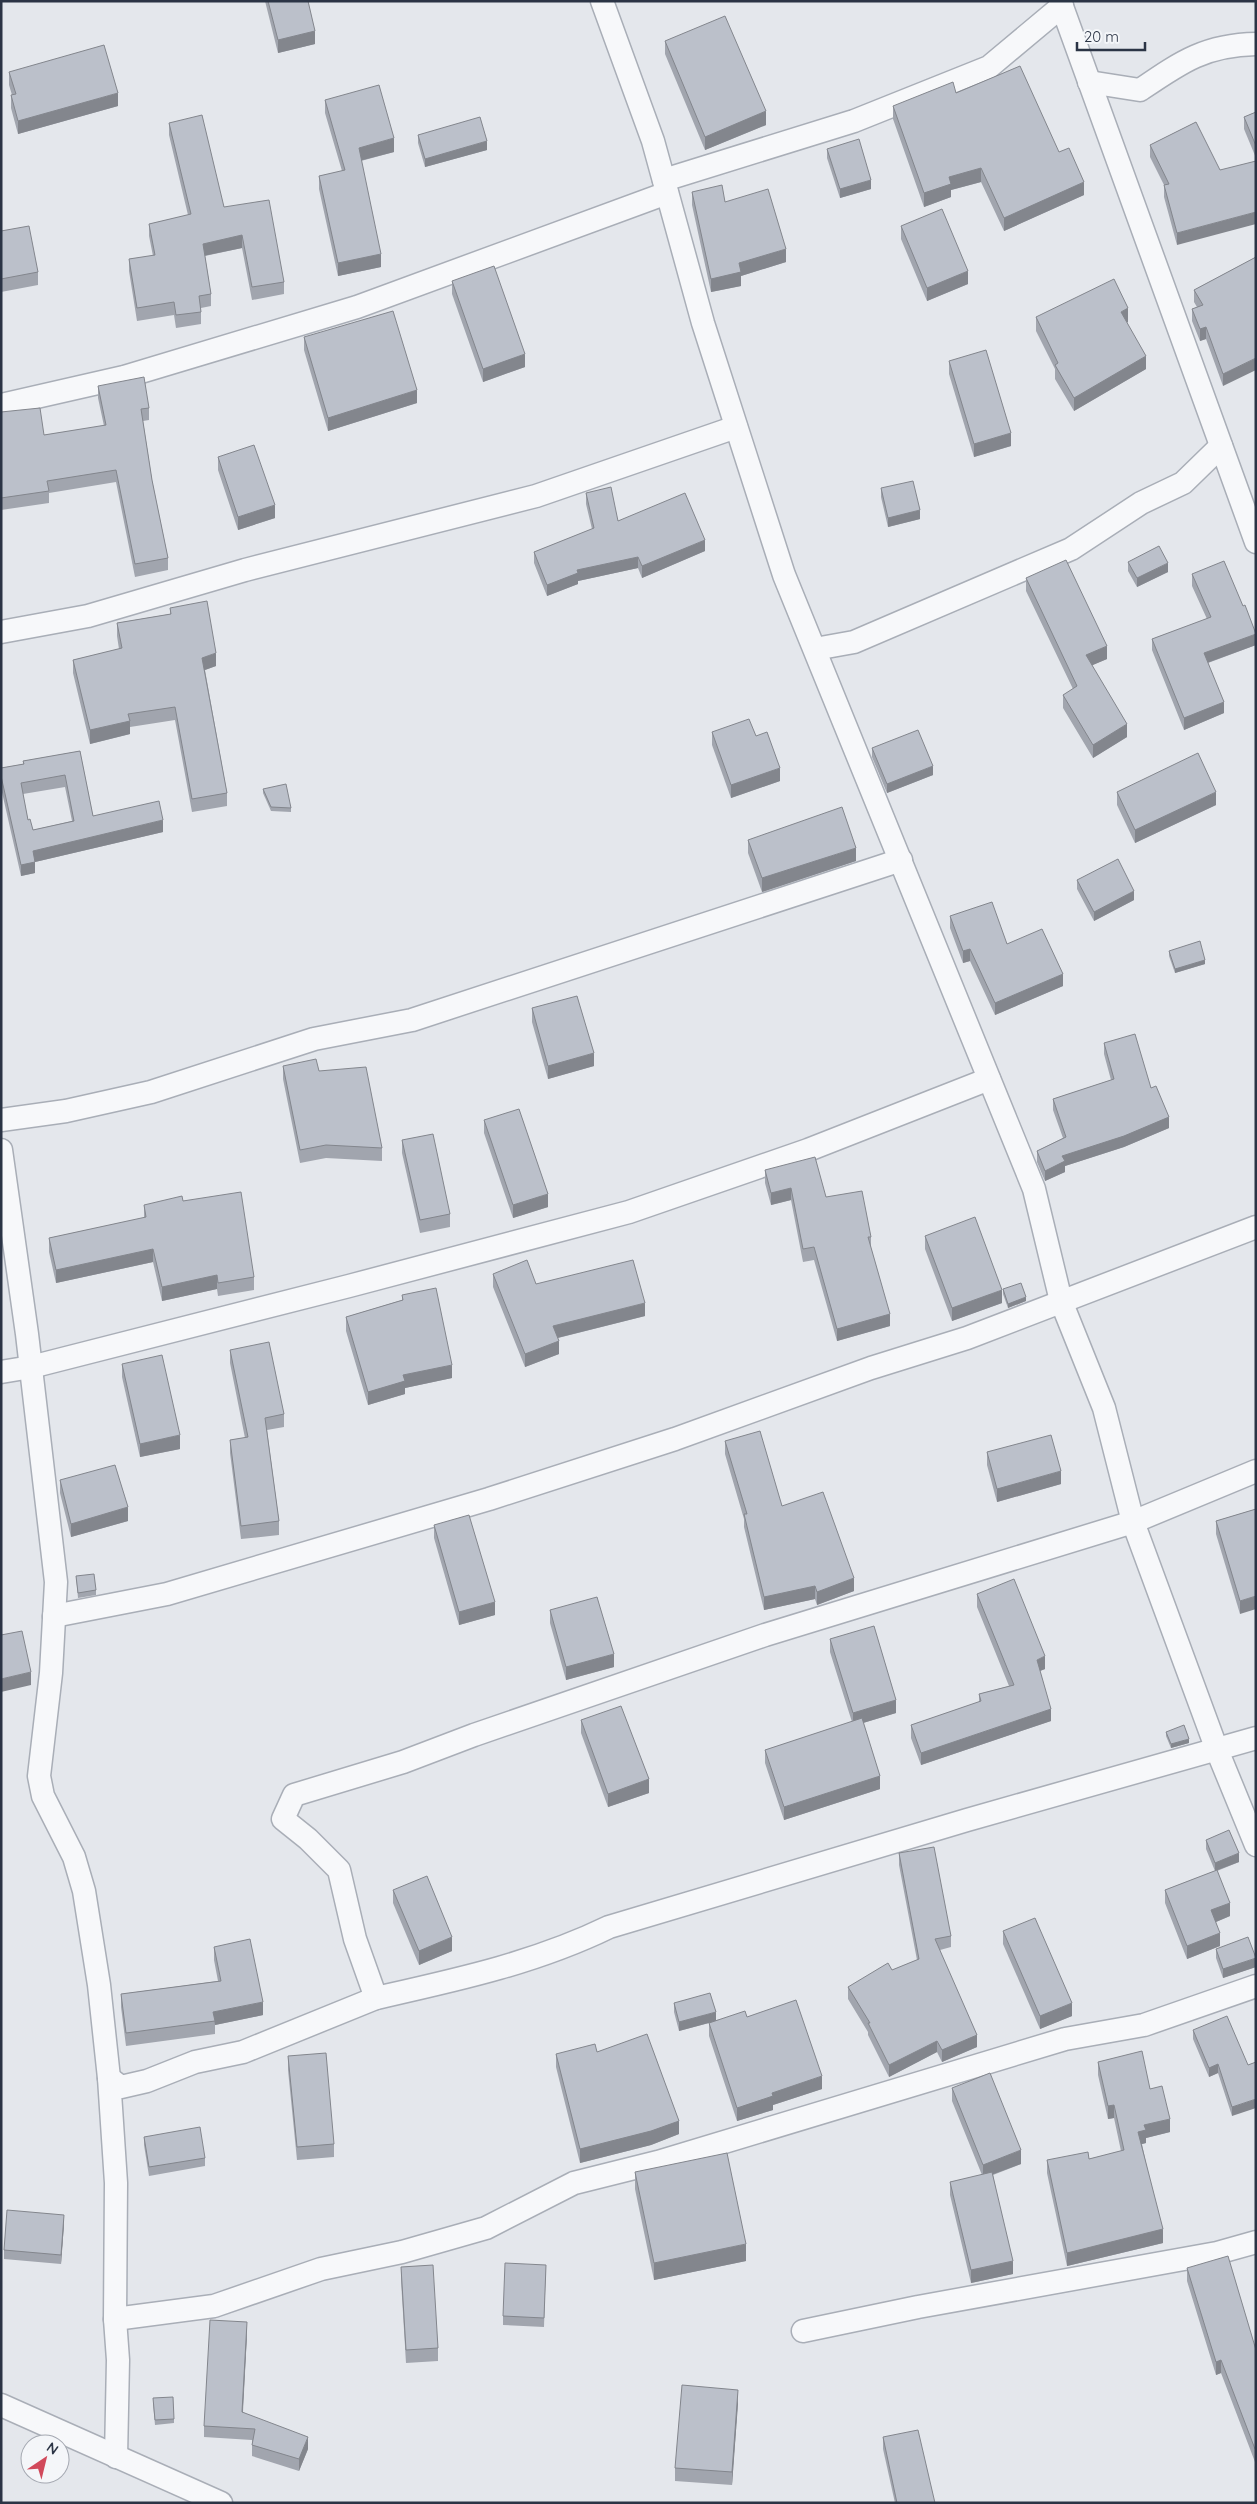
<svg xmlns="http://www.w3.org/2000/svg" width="1257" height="2504" viewBox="0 0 1257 2504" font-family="Quicksand,sans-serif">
<rect width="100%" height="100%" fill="#e4e7ec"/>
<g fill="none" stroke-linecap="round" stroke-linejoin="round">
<g stroke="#a9aeb7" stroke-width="25">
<g id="minor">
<path d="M602,1L653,141L703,323L784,575L1034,1189L1061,1301L1104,1408L1133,1522L1217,1750L1256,1845"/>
<path d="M1060,1L1256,542"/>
<path d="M1089,82L1140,90C1181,62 1205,45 1256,44"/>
<path d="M664,180L854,121L989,67L1062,6"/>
<path d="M1,405L124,377L357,307L667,193"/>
<path d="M1,632L88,616L245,570L536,496L736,427"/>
<path d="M815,649L854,642L1071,549L1141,503L1183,483L1221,446"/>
<path d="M1,1120L66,1111L151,1092L314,1039L412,1020L901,860"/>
<path d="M1,1150L27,1334L56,1582L51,1673L39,1776L43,1796L74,1857L84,1891L99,1985L109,2078L116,2183L115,2319L118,2360L116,2457"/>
<path d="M1,1372L31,1367L349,1286L629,1212L808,1150L989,1079"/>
<path d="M54,1616L167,1594L489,1499L675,1439L871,1368L967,1338L1256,1227"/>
<path d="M376,1998C456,1980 535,1963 609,1927L967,1820L1256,1738"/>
<path d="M109,2078L121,2087L147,2081L195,2062L243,2052L376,1998L355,1939L339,1870L308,1839L283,1819L294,1795L403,1762L474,1735L765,1635L1133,1522L1256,1471"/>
<path d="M115,2319L214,2306L321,2269L402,2252L486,2228L574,2183L658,2162L1065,2039L1144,2025L1256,1986"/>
<path d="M803,2331L918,2307L1217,2253L1256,2242"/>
<path d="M1,2405L221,2503"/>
</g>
</g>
<use href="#minor" stroke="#f7f8fa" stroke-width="22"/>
</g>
<g fill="#a1a5ae" fill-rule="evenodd">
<path d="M265,1H308L315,44L278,53Z"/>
<path d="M665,41L766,125L705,150L665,54Z"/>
<path d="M9,72L118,106L18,134L11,108V95H12L9,85Z"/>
<path d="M956,93L1059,152L1084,195L1004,231L981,182L951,190V197L924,207L893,119V106Z"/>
<path d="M325,100L394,152L361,161L381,267L338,276L319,189V176L342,171L325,113Z"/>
<path d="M1256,112V158L1244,129V117Z"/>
<path d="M1196,122L1177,245L1164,197V185L1150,157V145Z"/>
<path d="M169,123L224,207L284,282V294L252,300L242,248L205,256L211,294V306L201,308V324L176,328L174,315L137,321L129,271V259L153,256L149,236V224L188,215L169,135Z"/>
<path d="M418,135L487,150L425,167L418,143Z"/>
<path d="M827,149L871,189L840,198L827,158Z"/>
<path d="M692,192L725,202L786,262L741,276V286L711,292L692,205Z"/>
<path d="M901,226L968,284L927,301L901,239Z"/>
<path d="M1,231L38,272V285L1,292Z"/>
<path d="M1256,257L1223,386L1206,339L1200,341L1192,321V309L1197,307L1194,302V290Z"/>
<path d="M452,281L525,367L483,382L452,294Z"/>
<path d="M1036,317L1128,322H1127L1146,369L1074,411L1055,379V369L1036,331Z"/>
<path d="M304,337L417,403L328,431L304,350Z"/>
<path d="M949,361L1011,446L974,457L949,374Z"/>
<path d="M98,386L149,408V420L143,421L152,480L168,558V570L135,577L116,482L49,493V503L1,510V412L44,435L104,426L98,398Z"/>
<path d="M218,457L275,518L238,530L218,470Z"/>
<path d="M881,488L920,519L888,527L881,497Z"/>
<path d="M586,493L618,521L705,551L642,578L638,568L578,581V584L547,596L534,563V552L592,529L586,504Z"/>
<path d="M1128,562L1168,572L1137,587L1128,571Z"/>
<path d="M1192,574L1256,645L1208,663L1224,713L1184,730L1152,650V639L1207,619L1192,586Z"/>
<path d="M1026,578L1107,659L1092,665L1127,737L1093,758L1063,708V695L1073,689L1026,591Z"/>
<path d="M170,608L216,666L205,670L227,793V806L192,812L175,720L130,727V734L90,744L73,673V660L119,649L117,636V623L170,614Z"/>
<path d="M712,732L756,736L780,781L731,798L712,745Z"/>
<path d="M872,748L933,775L887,793L872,757Z"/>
<path d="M80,751L93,816L163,832L35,862V873L21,876L1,788V768L23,764V761ZM65,787L72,821L33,830L28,820L23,794Z"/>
<path d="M263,789L291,808V812L271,811L263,793Z"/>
<path d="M1117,792L1216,805L1135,843L1117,805Z"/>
<path d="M748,840L856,861L762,892L748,853Z"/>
<path d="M1077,880L1134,900L1094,921L1077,889Z"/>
<path d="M950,916L1007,944L1063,986L995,1015L970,961L963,963L950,928Z"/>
<path d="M1169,951L1205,964L1175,973L1169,956Z"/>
<path d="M532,1008L594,1066L548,1079L532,1022Z"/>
<path d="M1104,1043L1151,1088L1169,1128L1124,1147L1065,1166V1172L1045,1181L1037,1162V1151L1063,1138L1053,1110V1099L1111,1080L1104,1054Z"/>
<path d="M283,1066L319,1071L382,1148V1161L326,1158L300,1163L283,1079Z"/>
<path d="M484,1120L548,1207L513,1218L484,1133Z"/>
<path d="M402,1140L450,1214V1227L420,1233L402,1153Z"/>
<path d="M765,1170L826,1197L871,1237V1248L890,1326L837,1341L814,1260L803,1262L791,1200L771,1205L765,1183Z"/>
<path d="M183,1201L254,1277V1290L218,1296L217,1289L162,1301L153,1262L56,1283L49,1252V1238L144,1218V1205Z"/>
<path d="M925,1236L1002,1303L952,1321L925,1249Z"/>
<path d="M493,1274L536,1284L645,1316L558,1338L559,1354L525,1367L493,1287Z"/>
<path d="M1003,1289L1026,1301L1008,1308L1003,1294Z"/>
<path d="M402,1295L452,1378L405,1388V1394L368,1405L346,1331V1317L402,1300Z"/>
<path d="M230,1350L284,1414V1427L267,1430L279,1521V1535L241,1539L230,1453V1440L245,1438L230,1363Z"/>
<path d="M122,1364L180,1449L140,1457L122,1377Z"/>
<path d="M725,1441L782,1506L854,1591L817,1605L815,1599L764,1610L744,1527V1519L725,1454Z"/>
<path d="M987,1452L1061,1484L997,1502L987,1465Z"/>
<path d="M60,1480L128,1521L71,1537L60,1493Z"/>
<path d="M1256,1509L1240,1614L1216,1534V1521Z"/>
<path d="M434,1525L495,1615L459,1625L434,1538Z"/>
<path d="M76,1576L96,1590V1595L78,1598Z"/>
<path d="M977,1594L1045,1669L1040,1671L1051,1721L921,1765L911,1738V1725L979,1702V1694L1009,1686L977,1607Z"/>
<path d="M550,1610L614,1667L566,1680L550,1623Z"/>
<path d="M830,1639L896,1713L863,1723L880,1789L784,1820L765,1763V1750L852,1722L830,1652Z"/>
<path d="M581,1720L649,1793L608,1807L581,1733Z"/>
<path d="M1166,1732L1189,1743L1171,1748L1166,1736Z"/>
<path d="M1206,1840L1239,1862L1217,1871L1230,1916L1216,1922L1220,1946L1187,1959L1165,1903V1890L1215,1871L1206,1849Z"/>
<path d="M899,1853L951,1936V1947L940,1950L977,2047L942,2062L937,2052L889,2077L868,2035V2032L848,1999V1987L892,1970L917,1960L899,1865Z"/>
<path d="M393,1890L452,1951L419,1965L393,1903Z"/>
<path d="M1003,1931L1072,2016L1040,2029L1003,1944Z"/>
<path d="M214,1947L263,2015L215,2025V2034L126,2046L121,2007V1994L218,1981L214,1960Z"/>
<path d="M1216,1949L1256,1967L1223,1978L1216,1958Z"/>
<path d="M674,2003L716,2020L747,2017L822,2089L773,2105V2110L737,2121L709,2036V2023L679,2031L674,2012Z"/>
<path d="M1193,2030L1248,2065L1232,2116L1218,2073L1209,2077L1193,2039Z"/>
<path d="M597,2052L679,2134L651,2145L580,2163L556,2067V2054Z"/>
<path d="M288,2056L334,2144V2157L297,2160L288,2070Z"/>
<path d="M1098,2062L1150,2089L1170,2132L1146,2138V2143L1142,2144L1163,2243L1067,2266L1047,2173V2160L1089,2159L1121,2151L1114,2118L1108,2119L1098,2075Z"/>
<path d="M952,2088L1021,2164L993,2175L1013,2274L971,2283L950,2195V2182L982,2175L952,2101Z"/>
<path d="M144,2137L205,2158V2166L149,2176L144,2145Z"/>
<path d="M635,2172L746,2261L654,2280L635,2189Z"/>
<path d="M64,2224L61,2264L4,2259V2250Z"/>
<path d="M546,2265L544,2327L503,2325V2316Z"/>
<path d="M401,2267L438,2348V2361L406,2363L401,2280Z"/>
<path d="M1187,2268L1256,2350L1255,2462L1221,2373L1216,2375L1187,2281Z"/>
<path d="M247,2334L243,2412L308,2449L299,2471L252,2456V2440L204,2437V2426Z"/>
<path d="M153,2403L174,2419V2423L155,2425Z"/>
<path d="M738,2403L732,2485L675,2481V2468Z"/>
<path d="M883,2437L935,2503H895L883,2449Z"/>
</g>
<g fill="#83868d">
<path d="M315,31V44L278,53V40Z"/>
<path d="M118,93V106L18,134V121Z"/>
<path d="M766,111V125L705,150V137Z"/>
<path d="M394,138V152L359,161V148Z"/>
<path d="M487,141V150L425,167V159Z"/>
<path d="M981,168V182L951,190V197L924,207V193L949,177Z"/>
<path d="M871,180V189L840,198V189Z"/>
<path d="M1084,182V195L1004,231V218Z"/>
<path d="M1256,212V224L1177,245V233Z"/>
<path d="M242,235V248L203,256V244Z"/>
<path d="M786,249V262L741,276V286L711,292V279L739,263Z"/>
<path d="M381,254V267L338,276V263Z"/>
<path d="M968,271V284L927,301V288Z"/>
<path d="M1128,308V322L1121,325V312Z"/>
<path d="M1206,327V339L1200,341V329Z"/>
<path d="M525,354V367L483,382V369Z"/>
<path d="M1146,356V369L1074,411V398Z"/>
<path d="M1256,358V370L1223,386V374Z"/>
<path d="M417,390V403L328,431V418Z"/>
<path d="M1011,433V446L974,457V444Z"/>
<path d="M275,505V518L238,530V517Z"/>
<path d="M920,510V519L888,527V518Z"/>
<path d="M705,540V551L642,578V566Z"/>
<path d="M638,557V568L578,581V584L547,596V585L577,570Z"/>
<path d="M1168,563V572L1137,587V578Z"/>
<path d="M1256,634V645L1204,664V653Z"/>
<path d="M1107,646V659L1086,668V655Z"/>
<path d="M216,653V666L202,671V658Z"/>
<path d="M1224,702V713L1184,730V718Z"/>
<path d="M130,721V734L90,744V730Z"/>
<path d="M1127,724V737L1093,758V745Z"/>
<path d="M933,766V775L887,793V784Z"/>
<path d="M780,768V781L731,798V785Z"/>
<path d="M1216,792V805L1135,843V830Z"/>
<path d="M163,820V832L35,862V873L21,876V865L33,851Z"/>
<path d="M856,848V861L762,892V878Z"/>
<path d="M1134,891V900L1094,921V912Z"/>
<path d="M970,949V961L963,963V951Z"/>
<path d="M1205,960V964L1175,973V969Z"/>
<path d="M1063,974V986L995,1015V1003Z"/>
<path d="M594,1053V1066L548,1079V1066Z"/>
<path d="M1169,1117V1128L1124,1147L1065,1166V1172L1045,1181V1171L1062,1156Z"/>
<path d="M791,1188V1200L771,1205V1193Z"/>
<path d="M548,1194V1207L513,1218V1205Z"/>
<path d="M153,1249V1262L56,1283V1270Z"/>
<path d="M217,1275V1289L162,1301V1287Z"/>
<path d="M1002,1290V1303L952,1321V1308Z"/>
<path d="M1026,1297V1301L1008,1308V1304Z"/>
<path d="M645,1303V1316L553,1339V1326Z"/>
<path d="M890,1314V1326L837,1341V1329Z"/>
<path d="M559,1341V1354L525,1367V1354Z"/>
<path d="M452,1365V1378L405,1388V1394L368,1405V1392L403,1375Z"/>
<path d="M180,1435V1449L140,1457V1444Z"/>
<path d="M1061,1471V1484L997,1502V1489Z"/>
<path d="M128,1507V1521L71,1537V1524Z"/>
<path d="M854,1578V1591L817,1605V1592Z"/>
<path d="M815,1586V1599L764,1610V1597Z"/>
<path d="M1256,1596V1609L1240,1614V1601Z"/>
<path d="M495,1602V1615L459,1625V1612Z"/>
<path d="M614,1654V1667L566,1680V1667Z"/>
<path d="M1045,1656V1669L1037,1672V1660Z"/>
<path d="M31,1672V1685L1,1692V1679Z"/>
<path d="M896,1700V1713L853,1726V1713Z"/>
<path d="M1051,1709V1721L921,1765V1753Z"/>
<path d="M1189,1739V1743L1171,1748V1744Z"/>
<path d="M880,1776V1789L784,1820V1807Z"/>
<path d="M649,1779V1793L608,1807V1794Z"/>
<path d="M1239,1853V1862L1215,1871V1863Z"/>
<path d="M1230,1903V1916L1211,1924V1910Z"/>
<path d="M1220,1933V1946L1187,1959V1946Z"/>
<path d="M452,1937V1951L419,1965V1951Z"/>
<path d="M1256,1958V1967L1223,1978V1969Z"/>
<path d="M263,2002V2015L215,2025L213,2012Z"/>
<path d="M1072,2003V2016L1040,2029V2016Z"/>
<path d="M716,2012V2021L679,2031V2022Z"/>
<path d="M977,2035V2047L942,2062V2050Z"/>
<path d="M937,2041V2052L889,2077V2065Z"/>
<path d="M1218,2064V2073L1209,2077V2068Z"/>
<path d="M822,2076V2089L773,2105V2110L737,2121V2108L772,2093Z"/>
<path d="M1256,2099V2108L1232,2116V2107Z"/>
<path d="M1114,2105V2118L1108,2119V2106Z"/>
<path d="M1170,2119V2132L1146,2138V2143L1138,2145V2132L1144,2125Z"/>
<path d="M679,2121V2134L651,2145L580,2163V2149Z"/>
<path d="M1021,2150V2164L983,2178V2165Z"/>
<path d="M64,2215V2224L61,2264V2255Z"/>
<path d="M1163,2229V2243L1067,2266V2253Z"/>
<path d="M746,2244V2261L654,2280V2263Z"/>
<path d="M1013,2261V2274L971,2283V2270Z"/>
<path d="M247,2322V2334L242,2424V2412Z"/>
<path d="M1221,2360V2373L1216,2375V2362Z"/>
<path d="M738,2390V2403L732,2485V2472Z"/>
<path d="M308,2437V2449L299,2471V2459Z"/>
<path d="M1256,2448V2462H1255V2449Z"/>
</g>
<g fill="#bbc0ca" stroke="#83868d" fill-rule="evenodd">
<path d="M268,1H308L315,31L278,40Z"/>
<path d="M725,16L766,111L705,137L665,41Z"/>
<path d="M104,45L118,93L18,121L11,95L16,94L9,72Z"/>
<path d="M1020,66L1059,152L1069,148L1084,182L1004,218L981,168L949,177L951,184L924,193L893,106L953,82L956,93Z"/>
<path d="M379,85L394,138L359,148L381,254L338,263L319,176L345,170L325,100Z"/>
<path d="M1256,112V146L1244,117Z"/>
<path d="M202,115L224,207L269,200L284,282L252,287L242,235L203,244L211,294L199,296L201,312L176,315L174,302L137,308L129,259L155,255L149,224L191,214L169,123Z"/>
<path d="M480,117L487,141L425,159L418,135Z"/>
<path d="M1196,122L1220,170L1256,161V212L1177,233L1164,185L1169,184L1150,145Z"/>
<path d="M859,139L871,180L840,189L827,149Z"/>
<path d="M722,185L725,202L768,189L786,249L739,263L741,272L711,279L692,192Z"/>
<path d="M942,209L968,271L927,288L901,226Z"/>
<path d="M29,226L38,272L1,279V231Z"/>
<path d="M1256,257V358L1223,374L1206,327L1200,329L1192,309L1203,305L1194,290Z"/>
<path d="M494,266L525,354L483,369L452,281Z"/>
<path d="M1114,279L1128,308L1121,312L1146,356L1074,398L1055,365L1058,363L1036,317Z"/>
<path d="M393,311L417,390L328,418L304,337Z"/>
<path d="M986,350L1011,433L974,444L949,361Z"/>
<path d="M144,377L149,408L141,409L152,480L168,558L135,564L116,470L47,481L49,491L1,498V412L40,408L44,435L106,425L98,386Z"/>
<path d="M254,445L275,505L238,517L218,457Z"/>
<path d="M913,481L920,510L888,518L881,488Z"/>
<path d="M611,487L618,521L685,493L705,540L642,566L638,557L577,570L578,573L547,585L534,552L594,528L586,493Z"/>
<path d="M1159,546L1168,563L1137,578L1128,562Z"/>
<path d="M1066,560L1107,646L1086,655L1127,724L1093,745L1063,695L1077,686L1026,578Z"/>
<path d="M1224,561L1243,606L1245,605L1256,634L1204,653L1224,702L1184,718L1152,639L1211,617L1192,574Z"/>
<path d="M207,601L216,653L202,658L227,793L192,799L175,707L128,714L130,721L90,730L73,660L122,648L117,623L171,614L170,608Z"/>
<path d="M749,719L756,736L767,732L780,768L731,785L712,732Z"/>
<path d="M918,730L933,766L887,784L872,748Z"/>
<path d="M80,751L93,816L159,801L163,820L33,851L35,862L21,865L1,776V768L24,764L23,761ZM65,775L74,821L33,830L30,819L28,820L21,783Z"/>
<path d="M1198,753L1216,792L1135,830L1117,792Z"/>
<path d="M286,784L291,808L271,807L263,789Z"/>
<path d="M842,807L856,848L762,878L748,840Z"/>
<path d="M1118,859L1134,891L1094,912L1077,880Z"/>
<path d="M992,902L1007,944L1042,929L1063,974L995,1003L970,949L963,951L950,916Z"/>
<path d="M1200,941L1205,960L1175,969L1169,951Z"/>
<path d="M577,996L594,1053L548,1066L532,1008Z"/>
<path d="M1135,1034L1151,1088L1156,1086L1169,1117L1124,1136L1062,1156L1065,1161L1045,1171L1037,1151L1066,1137L1053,1099L1114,1079L1104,1043Z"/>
<path d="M316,1059L319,1071L366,1067L382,1148L326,1145L300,1150L283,1066Z"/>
<path d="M519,1109L548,1194L513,1205L484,1120Z"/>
<path d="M433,1134L450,1214L420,1220L402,1140Z"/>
<path d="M815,1157L826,1197L862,1191L871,1237H868L890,1314L837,1329L814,1247L803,1249L791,1188L771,1193L765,1170Z"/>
<path d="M241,1192L254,1277L218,1283L217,1275L162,1287L153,1249L56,1270L49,1238L146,1217L144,1205L182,1196L183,1201Z"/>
<path d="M975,1217L1002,1290L952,1308L925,1236Z"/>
<path d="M527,1260L536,1284L633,1260L645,1303L553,1326L559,1341L525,1354L493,1274Z"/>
<path d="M1021,1283L1026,1297L1008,1304L1003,1289Z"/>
<path d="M436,1288L452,1365L403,1375L405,1381L368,1392L346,1317L403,1300L402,1295Z"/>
<path d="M269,1342L284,1414L265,1418L279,1521L241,1526L230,1440L248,1437L230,1350Z"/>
<path d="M162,1355L180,1435L140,1444L122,1364Z"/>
<path d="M760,1431L782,1506L823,1492L854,1578L817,1592L815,1586L764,1597L744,1514H747L725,1441Z"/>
<path d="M1051,1435L1061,1471L997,1489L987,1452Z"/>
<path d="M115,1465L128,1507L71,1524L60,1480Z"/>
<path d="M1256,1509V1596L1240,1601L1216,1521Z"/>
<path d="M469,1515L495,1602L459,1612L434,1525Z"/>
<path d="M94,1574L96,1590L78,1593L76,1576Z"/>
<path d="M1014,1579L1045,1656L1037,1660L1051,1709L921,1753L911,1725L981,1701L979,1694L1014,1685L977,1594Z"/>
<path d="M597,1597L614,1654L566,1667L550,1610Z"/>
<path d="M874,1626L896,1700L853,1713L830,1639Z"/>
<path d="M22,1631L31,1672L1,1679V1635Z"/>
<path d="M621,1706L649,1779L608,1794L581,1720Z"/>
<path d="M862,1718L880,1776L784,1807L765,1750Z"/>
<path d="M1184,1725L1189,1739L1171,1744L1166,1732Z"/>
<path d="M1229,1830L1239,1853L1215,1863L1206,1840Z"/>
<path d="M934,1847L951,1936L935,1939L977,2035L942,2050L937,2041L889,2065L868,2023H870L848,1987L888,1963L892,1970L919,1959L899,1853Z"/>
<path d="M1217,1870L1230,1903L1211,1910L1220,1933L1187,1946L1165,1890Z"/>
<path d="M427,1876L452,1937L419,1951L393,1890Z"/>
<path d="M1035,1918L1072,2003L1040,2016L1003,1931Z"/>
<path d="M1248,1937L1256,1958L1223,1969L1216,1949Z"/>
<path d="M250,1939L263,2002L213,2012L215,2021L126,2033L121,1994L221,1981L214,1947Z"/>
<path d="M710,1993L716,2012L679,2022L674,2003Z"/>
<path d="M796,2000L822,2076L772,2093L773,2096L737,2108L709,2023L745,2011L747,2017Z"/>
<path d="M1227,2016L1248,2065L1256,2062V2099L1232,2107L1218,2064L1209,2068L1193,2030Z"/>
<path d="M647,2034L679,2121L651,2131L580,2149L556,2054L595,2044L597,2052Z"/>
<path d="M1142,2051L1150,2089L1162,2086L1170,2119L1144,2125L1146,2130L1138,2132L1163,2229L1067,2253L1047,2160L1088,2152L1089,2159L1124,2150L1114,2105L1108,2106L1098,2062Z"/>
<path d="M326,2053L334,2144L297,2147L288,2056Z"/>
<path d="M990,2073L1021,2150L983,2165L952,2088Z"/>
<path d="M200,2127L205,2158L149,2167L144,2137Z"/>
<path d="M727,2153L746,2244L654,2263L635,2172Z"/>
<path d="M992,2172L1013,2261L971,2270L950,2182Z"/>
<path d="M7,2210L64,2215L61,2255L4,2250Z"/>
<path d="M1228,2256L1256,2350V2448L1255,2449L1221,2360L1216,2362L1187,2268Z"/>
<path d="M505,2263L546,2265L544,2318L503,2316Z"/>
<path d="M433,2265L438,2348L406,2350L401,2267Z"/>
<path d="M210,2320L247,2322L242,2412L308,2437L299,2459L252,2445L255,2429L204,2426Z"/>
<path d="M682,2385L738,2390L732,2472L675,2468Z"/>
<path d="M173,2397L174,2419L155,2420L153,2398Z"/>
<path d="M918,2430L935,2503H897L883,2437Z"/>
</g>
<rect width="1257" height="2504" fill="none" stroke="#2b3445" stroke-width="5"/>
<g transform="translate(45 2459) rotate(35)"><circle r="24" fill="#f4f6f9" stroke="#a4a8b1"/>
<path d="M0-4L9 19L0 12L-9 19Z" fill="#d1495b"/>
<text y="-8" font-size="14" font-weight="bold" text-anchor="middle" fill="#2b3445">N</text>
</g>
<path d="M1077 42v8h68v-8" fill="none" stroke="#2b3445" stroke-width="2.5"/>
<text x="1084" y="42" font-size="15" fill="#2b3445" stroke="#f4f6f9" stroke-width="4" paint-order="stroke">20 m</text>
</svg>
